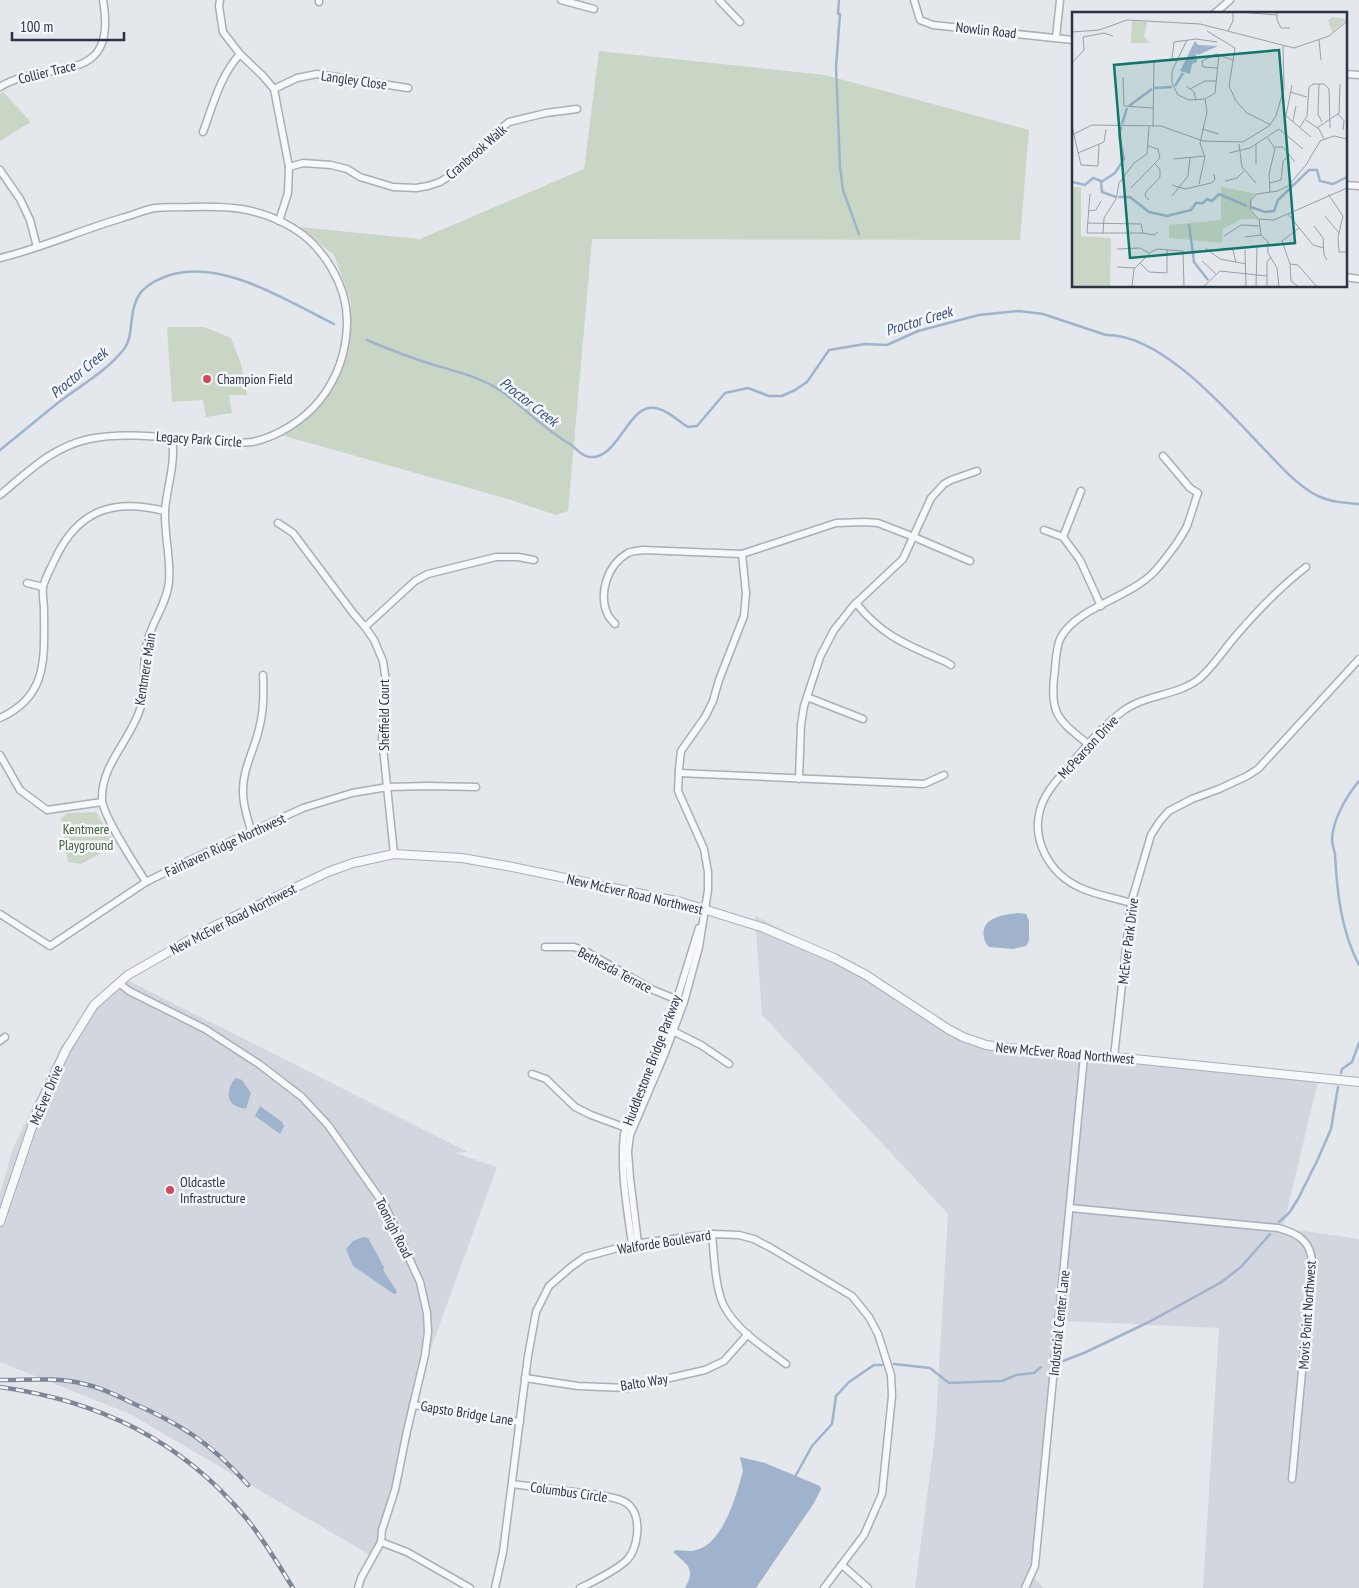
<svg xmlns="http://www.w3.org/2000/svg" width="1359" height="1588" viewBox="0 0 1359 1588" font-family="'PT Sans Narrow',sans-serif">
<rect width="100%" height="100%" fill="#e4e7ec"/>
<g fill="#d2d6de">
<path d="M755,916L836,957L968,1038L1007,1050L1318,1081L1283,1228L1359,1239V1588H1203L1219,1328L1064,1321L1030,1574L1044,1588H915L935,1436L948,1214L762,1015Z"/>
<path d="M121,977L468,1152L455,1153L497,1167L427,1359L375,1558L130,1414L0,1362V1194L12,1151L61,1046Z"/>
</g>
<g fill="#c9d6c5">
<path d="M599,51L825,75L1029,130L1020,240L592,239L568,511L556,515L508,499L274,433L309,416L332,386L347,349L351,302L334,255L299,227L420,239L584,169Z"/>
<path d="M3,92L31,122L0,141V94Z"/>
<path d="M167,327H204L231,338L241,364L247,395H229L232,413L206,417L203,400L172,402Z"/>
<path d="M96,812L116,845L81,864L68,862L61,818L68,813Z"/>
</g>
<g fill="#9fb4cc">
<path d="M1018,913L1026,914L1029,921V941L1026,946L1013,949L989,947C981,939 981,924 993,919C1000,915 1010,914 1018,913Z"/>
<path d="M236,1078L242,1080L251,1093L246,1109C243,1108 237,1107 234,1105C225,1098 229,1084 236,1078Z"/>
<path d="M260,1106L282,1122L284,1126L280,1134L255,1116Z"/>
<path d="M363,1237L368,1238L384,1267L383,1270L396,1290L397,1293L394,1294L353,1266L346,1249L353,1241Z"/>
<path d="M740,1457L765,1463L820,1486L821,1489L814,1503L756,1588H685C696,1568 688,1566 673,1552L676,1550C682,1550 690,1552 696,1550C721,1545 735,1500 741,1478L743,1471Z"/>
</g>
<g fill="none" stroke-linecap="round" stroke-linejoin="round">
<g stroke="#9fb4cc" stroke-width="2.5">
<path d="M839,0L838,14H840L836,67L840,167L843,190L859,234"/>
<path d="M913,322L918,331"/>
<path d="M367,340C388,349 409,357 431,364C454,371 481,377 501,391C525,408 545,430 570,444C576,448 581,456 589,457C621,460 628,398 659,409C670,412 678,421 688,427L697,426L725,393L748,388L769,396H782L795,390L807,382L829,350L865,344L887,345L918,331L979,315L1019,311L1043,314L1106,335C1163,334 1229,413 1266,451C1281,467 1298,486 1318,496C1331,502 1345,503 1359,504"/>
<path d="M0,450C20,434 39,418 59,402C81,385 106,372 124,349C135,335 127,311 141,292C149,283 159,279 170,275C223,259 287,301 334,324"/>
<path d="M1359,781C1347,795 1333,819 1332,839C1332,844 1334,849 1335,854C1337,892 1341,931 1359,965"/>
<path d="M1341,1073L1342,1069L1352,1062L1359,1043"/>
<path d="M1279,1222L1289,1213L1298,1199L1318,1159L1331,1129L1338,1087"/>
<path d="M1063,1361L1084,1353L1149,1322L1220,1283L1241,1267L1270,1234"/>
<path d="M894,1364L930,1368L949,1383L1002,1381L1016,1375L1034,1373L1041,1367"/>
<path d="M796,1475L812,1446L832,1424L836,1396L849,1382L874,1365H882"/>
</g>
<g stroke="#a9aeb7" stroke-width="9">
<g id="minor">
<path d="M220,0L219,6L223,32L240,54L263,76L274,89L289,167L288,193L279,221"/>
<path d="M561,0L594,9"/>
<path d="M719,0L740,22"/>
<path d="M914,0L920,20L933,25L1073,40"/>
<path d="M319,2V0"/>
<path d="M1214,14L1230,0"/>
<path d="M1056,38L1060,0"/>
<path d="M1345,74L1359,75"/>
<path d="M0,87C46,58 119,90 103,0"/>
<path d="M274,89L297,78L317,74L408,88"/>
<path d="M203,132C213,105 220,76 240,54"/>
<path d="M289,167L303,163L331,165L347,169L360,177L393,187L416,188L428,186L440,182L454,173L497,132L509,122L546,113L577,109"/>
<path d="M0,170L20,199L30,220L37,247"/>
<path d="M1345,185L1359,186"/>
<path d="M0,258C42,248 81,230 122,218C133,215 144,210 155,208C166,207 178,207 190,207C229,206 258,207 293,228C323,246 347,285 347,321C347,350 338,377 320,400C304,420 277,437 252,442C238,444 223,442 209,441C169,439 129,431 89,439C52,447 28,472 0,495"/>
<path d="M1345,277L1359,279"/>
<path d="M278,523L293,533L353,613L365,627L374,640L383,661L386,682L382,738L394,854"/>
<path d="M1044,530L1063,537L1080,560L1101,606"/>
<path d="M1063,537L1081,491"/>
<path d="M27,583L43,587"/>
<path d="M856,603C883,637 908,645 946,662L951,665"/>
<path d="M615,624C613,621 609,618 608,615C598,594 607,565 628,553C632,551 638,551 643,550L742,554L836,523L864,522L878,523L914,537L970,561"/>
<path d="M365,627L415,581L428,574L496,557H518L534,560"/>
<path d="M807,697L863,719"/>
<path d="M0,718C49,696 44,657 44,610C44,603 42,595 43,587C45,578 51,568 55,559C78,510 113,498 165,511"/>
<path d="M1088,744C1060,721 1050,716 1054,678C1056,665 1055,648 1061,637C1078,607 1129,598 1154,572C1164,561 1181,539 1187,526C1191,515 1194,504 1198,493L1190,488L1163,456"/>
<path d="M0,755L20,790L47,810L102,802"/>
<path d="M679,773L924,784L944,775"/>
<path d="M799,779L801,725L804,706L820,657L834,630L853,606L903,559L931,498L944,484L951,480L977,471"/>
<path d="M251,831C248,819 243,806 243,793C242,770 254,751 259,729C264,711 264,694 263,675"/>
<path d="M146,882C136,866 102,815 102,799C101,764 132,739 141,706C146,686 142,663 147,642C152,622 167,603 169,582C171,558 164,534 165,510C167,486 176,463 172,439"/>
<path d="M1131,903C1115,898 1096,895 1081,888C1049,874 1029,838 1042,804C1048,788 1062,775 1073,762C1088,743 1104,725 1123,711C1146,694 1177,696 1199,679C1212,668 1223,651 1234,638C1256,612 1279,588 1306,567"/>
<path d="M0,914L50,946L146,882L186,862L303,808L352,793L388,787L428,786L476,787"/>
<path d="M545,947H574L587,952L651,989L680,1001"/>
<path d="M119,983L129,991L205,1029L259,1064L302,1097L328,1125L385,1206L420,1282L427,1313L428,1332L425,1355L407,1431L395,1490L382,1530L381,1542L361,1578L358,1588"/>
<path d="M671,1030L701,1045L729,1064"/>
<path d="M0,1041L5,1037"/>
<path d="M1114,1057L1131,903L1151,835L1160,821L1169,811L1192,799L1219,789L1247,776L1258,769L1359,659"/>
<path d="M532,1074L546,1079L575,1107L591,1115L629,1129"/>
<path d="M1070,1208L1278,1228C1298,1233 1312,1242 1312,1264L1292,1479"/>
<path d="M712,1234C714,1253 715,1289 724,1306C737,1331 764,1347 786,1364"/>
<path d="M638,1243L630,1178L628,1152L630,1135L665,1053L684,1002L699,947L708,890V872L704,849L678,791L679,769L681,751L705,717L713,701L719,680L744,616L746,593L742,554"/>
<path d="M632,1244C627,1207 620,1170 624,1134L668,1028L699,928"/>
<path d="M525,1378L578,1386L626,1388L705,1370L724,1361L748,1334"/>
<path d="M413,1405L520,1422"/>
<path d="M512,1484L605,1496C613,1498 624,1499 630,1506C642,1519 638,1548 627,1560C618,1569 591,1583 580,1588"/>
<path d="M381,1542L407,1552L470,1588"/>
<path d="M842,1565L868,1588"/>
<path d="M495,1588L503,1552L528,1356L536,1312L549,1286L571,1267L585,1257L632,1244L713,1234L739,1235L754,1239L771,1248L852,1296L869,1317L878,1334L891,1375L892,1396L882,1494L864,1535L824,1588"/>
<path d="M1025,1588L1035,1566L1084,1056"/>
</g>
</g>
<g stroke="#a9aeb7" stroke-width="10">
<path id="tertiary" d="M0,1222L38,1109L66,1050L94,1005L128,975L214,926L328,872L353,863L394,854L462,858L507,866L681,902L764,928L834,958L866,975L948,1029L963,1037L986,1045L1066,1055L1114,1057L1359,1082"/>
</g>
<use href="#minor" stroke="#f7f8fa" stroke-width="6"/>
<use href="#tertiary" stroke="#f7f8fa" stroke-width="8"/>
<g stroke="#7d8696" stroke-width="4.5">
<g id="rail">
<path d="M0,1380C28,1380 57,1377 84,1384C100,1387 116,1395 130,1402C181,1424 211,1443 248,1485"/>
<path d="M0,1387C99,1401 181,1440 246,1518C264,1540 278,1564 293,1588"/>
</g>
</g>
<use href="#rail" stroke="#f4f6f9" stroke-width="2.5" stroke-dasharray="8" stroke-linecap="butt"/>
</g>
<g fill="#d1495b" stroke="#f4f6f9" stroke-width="2">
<circle cx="207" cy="379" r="5"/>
<circle cx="170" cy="1190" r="5"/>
</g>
<g text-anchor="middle" stroke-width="5" stroke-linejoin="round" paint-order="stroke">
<g font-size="14" fill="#2b3445" stroke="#f4f6f9">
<text transform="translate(986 30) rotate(6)" y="5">Nowlin Road</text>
<text transform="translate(47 72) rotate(-14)" y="5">Collier Trace</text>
<text transform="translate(354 80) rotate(8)" y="5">Langley Close</text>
<text transform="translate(476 152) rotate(-41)" y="5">Cranbrook Walk</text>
<text transform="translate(199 439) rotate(4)" y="5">Legacy Park Circle</text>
<text transform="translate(145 669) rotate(-81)" y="5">Kentmere Main</text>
<text transform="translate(384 715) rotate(-90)" y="5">Sheffield Court</text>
<text transform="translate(1088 747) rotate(-47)" y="5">McPearson Drive</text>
<text transform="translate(225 845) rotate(-25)" y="5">Fairhaven Ridge Northwest</text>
<text transform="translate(635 894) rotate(13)" y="5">New McEver Road Northwest</text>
<text transform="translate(233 919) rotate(-27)" y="5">New McEver Road Northwest</text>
<text transform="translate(1128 941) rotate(-83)" y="5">McEver Park Drive</text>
<text transform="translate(615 970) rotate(28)" y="5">Bethesda Terrace</text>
<text transform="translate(1065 1053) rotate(5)" y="5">New McEver Road Northwest</text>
<text transform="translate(652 1060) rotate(-69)" y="5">Huddlestone Bridge Parkway</text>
<text transform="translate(46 1095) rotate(-67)" y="5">McEver Drive</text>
<text transform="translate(394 1228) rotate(63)" y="5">Toonigh Road</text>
<text transform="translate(664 1242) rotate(-9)" y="5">Walforde Boulevard</text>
<text transform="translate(1307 1315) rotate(-86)" y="5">Movis Point Northwest</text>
<text transform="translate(1059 1323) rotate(-84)" y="5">Industrial Center Lane</text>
<text transform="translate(644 1382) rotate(-9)" y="5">Balto Way</text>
<text transform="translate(467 1413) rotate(9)" y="5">Gapsto Bridge Lane</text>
<text transform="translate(569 1492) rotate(8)" y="5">Columbus Circle</text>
</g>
<g font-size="14" fill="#2b3445" stroke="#f4f6f9" text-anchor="start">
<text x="217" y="384">Champion Field</text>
<text x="180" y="1187">Oldcastle<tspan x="180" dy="16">Infrastructure</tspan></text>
</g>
<g font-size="14" fill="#3f6138" stroke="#f4f6f9">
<text x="86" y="834">Kentmere<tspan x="86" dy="16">Playground</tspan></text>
</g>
<g font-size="15" font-style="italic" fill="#34527a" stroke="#f4f6f9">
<text transform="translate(919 321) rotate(-17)" y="5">Proctor Creek</text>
<text transform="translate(79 373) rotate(-40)" y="5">Proctor Creek</text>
<text transform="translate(529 402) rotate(38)" y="5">Proctor Creek</text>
</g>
</g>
<g transform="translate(1072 12)">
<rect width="275" height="275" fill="#e4e7ec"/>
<path d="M260,5L275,7L260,20L256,8ZM60,9L75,10L72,25L78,31H59ZM0,175H9V224L39,226L38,275H0ZM149,175L186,182L181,184L178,198L185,207H170L151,217L150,231L97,226V213L149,208Z" fill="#c9d6c5"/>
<path d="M123,29L126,33L146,34L126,43L124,41L125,50L120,52L118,62L108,59Z" fill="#9fb4cc"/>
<path fill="none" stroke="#9fb4cc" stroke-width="2.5" d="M103,74L111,61M82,76L100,75M57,94L80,77M50,112L55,96M0,170L13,173L21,166L29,169M29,170L43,161L52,147L47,123L49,115M29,170L30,180L44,185M46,185H58L77,200L95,204L119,198L124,191H131L135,187L140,189L147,182L175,194M179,195L193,200L202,199L206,188L237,158H245L248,169L261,172L275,165M117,212L122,250L136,268"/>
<path fill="none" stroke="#9a9fa9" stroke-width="1" d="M166,0L205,3M205,0V8L209,16H218M135,19L163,36L157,74L164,89L175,101L199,113M156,19L161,9V0M0,20L27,18L55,8L128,12L222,36L257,24L275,9M115,28L100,59V71L106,83L117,88L133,87L143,81L147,42M247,28L249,48M105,50L100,46L102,30L124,27L145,30M0,51L12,38L11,25L32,21L41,24M145,56L131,55L130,49L144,42L161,48M51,65L52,94L81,96M247,72L246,102L250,110M220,73L214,104L239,125M114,74L122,80L124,89M118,77L133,69H144M218,80L235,85M266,102L272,109L271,118M234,108L247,117L252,127M221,109L224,94M0,114L9,153L26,154L27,132M81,115L82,49M228,115L235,104L237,75L241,72H252L257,77L258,116M245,116L267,101L268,72M130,117L147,122M0,123L20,113L89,114L131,129L171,130L197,114L204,104L212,76L211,34M196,126L203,137L197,162L198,180M275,127L262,124L248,129L234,153L216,174L206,179L185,182L179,188L178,197L186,207L202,208L275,176M167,132L170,155L184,171M184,133V152M203,135H211L223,150M6,141L32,130L34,117M157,141L178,136L207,117L231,137M101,147L133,144M153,169L165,166L172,159M198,171L209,168L211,149L218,143M127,172L133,145L128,131L135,100L133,87M100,173L113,177L139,171L143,168L142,162M59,176L88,146L86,137L76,134M18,182L15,221H71M256,182L271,204L266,225L267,240H275M100,184L116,164L118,145M77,188L73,184L74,180L88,165V157L83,152M16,199L24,198L29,189M216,202L241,233L252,236M253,204L267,221M187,207L189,223L196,230V241L205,256L207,275M15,211L69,212L71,221M242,214L251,226L252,243L255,248M71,221L82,223L86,220M31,222L32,206L44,187L47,171L62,151L75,142L77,115M152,224L169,213L187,214M173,225L189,223M133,236L148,247L174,252M151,236L161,238L164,251M45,237L68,236L77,241M173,238L174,275M130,249L144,262M68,251L77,260L95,261V238M218,252L226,253L245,275M45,255L63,256M60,275L62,257L79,240L85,237L111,239L112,275M131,275L148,259L195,264M184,275L185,234M195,275V250L199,245M227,275L219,269L218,252L210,229L227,216"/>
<path fill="#0f766e" fill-opacity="0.15" stroke="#0f766e" stroke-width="2.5" d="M207,38L223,231L58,246L42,53Z"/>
<rect width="275" height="275" fill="none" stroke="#2b3445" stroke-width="2.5"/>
</g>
<path d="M12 32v8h112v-8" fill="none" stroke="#2b3445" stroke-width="2.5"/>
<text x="20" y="32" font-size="15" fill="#2b3445" stroke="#f4f6f9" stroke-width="4" paint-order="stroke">100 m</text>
</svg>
